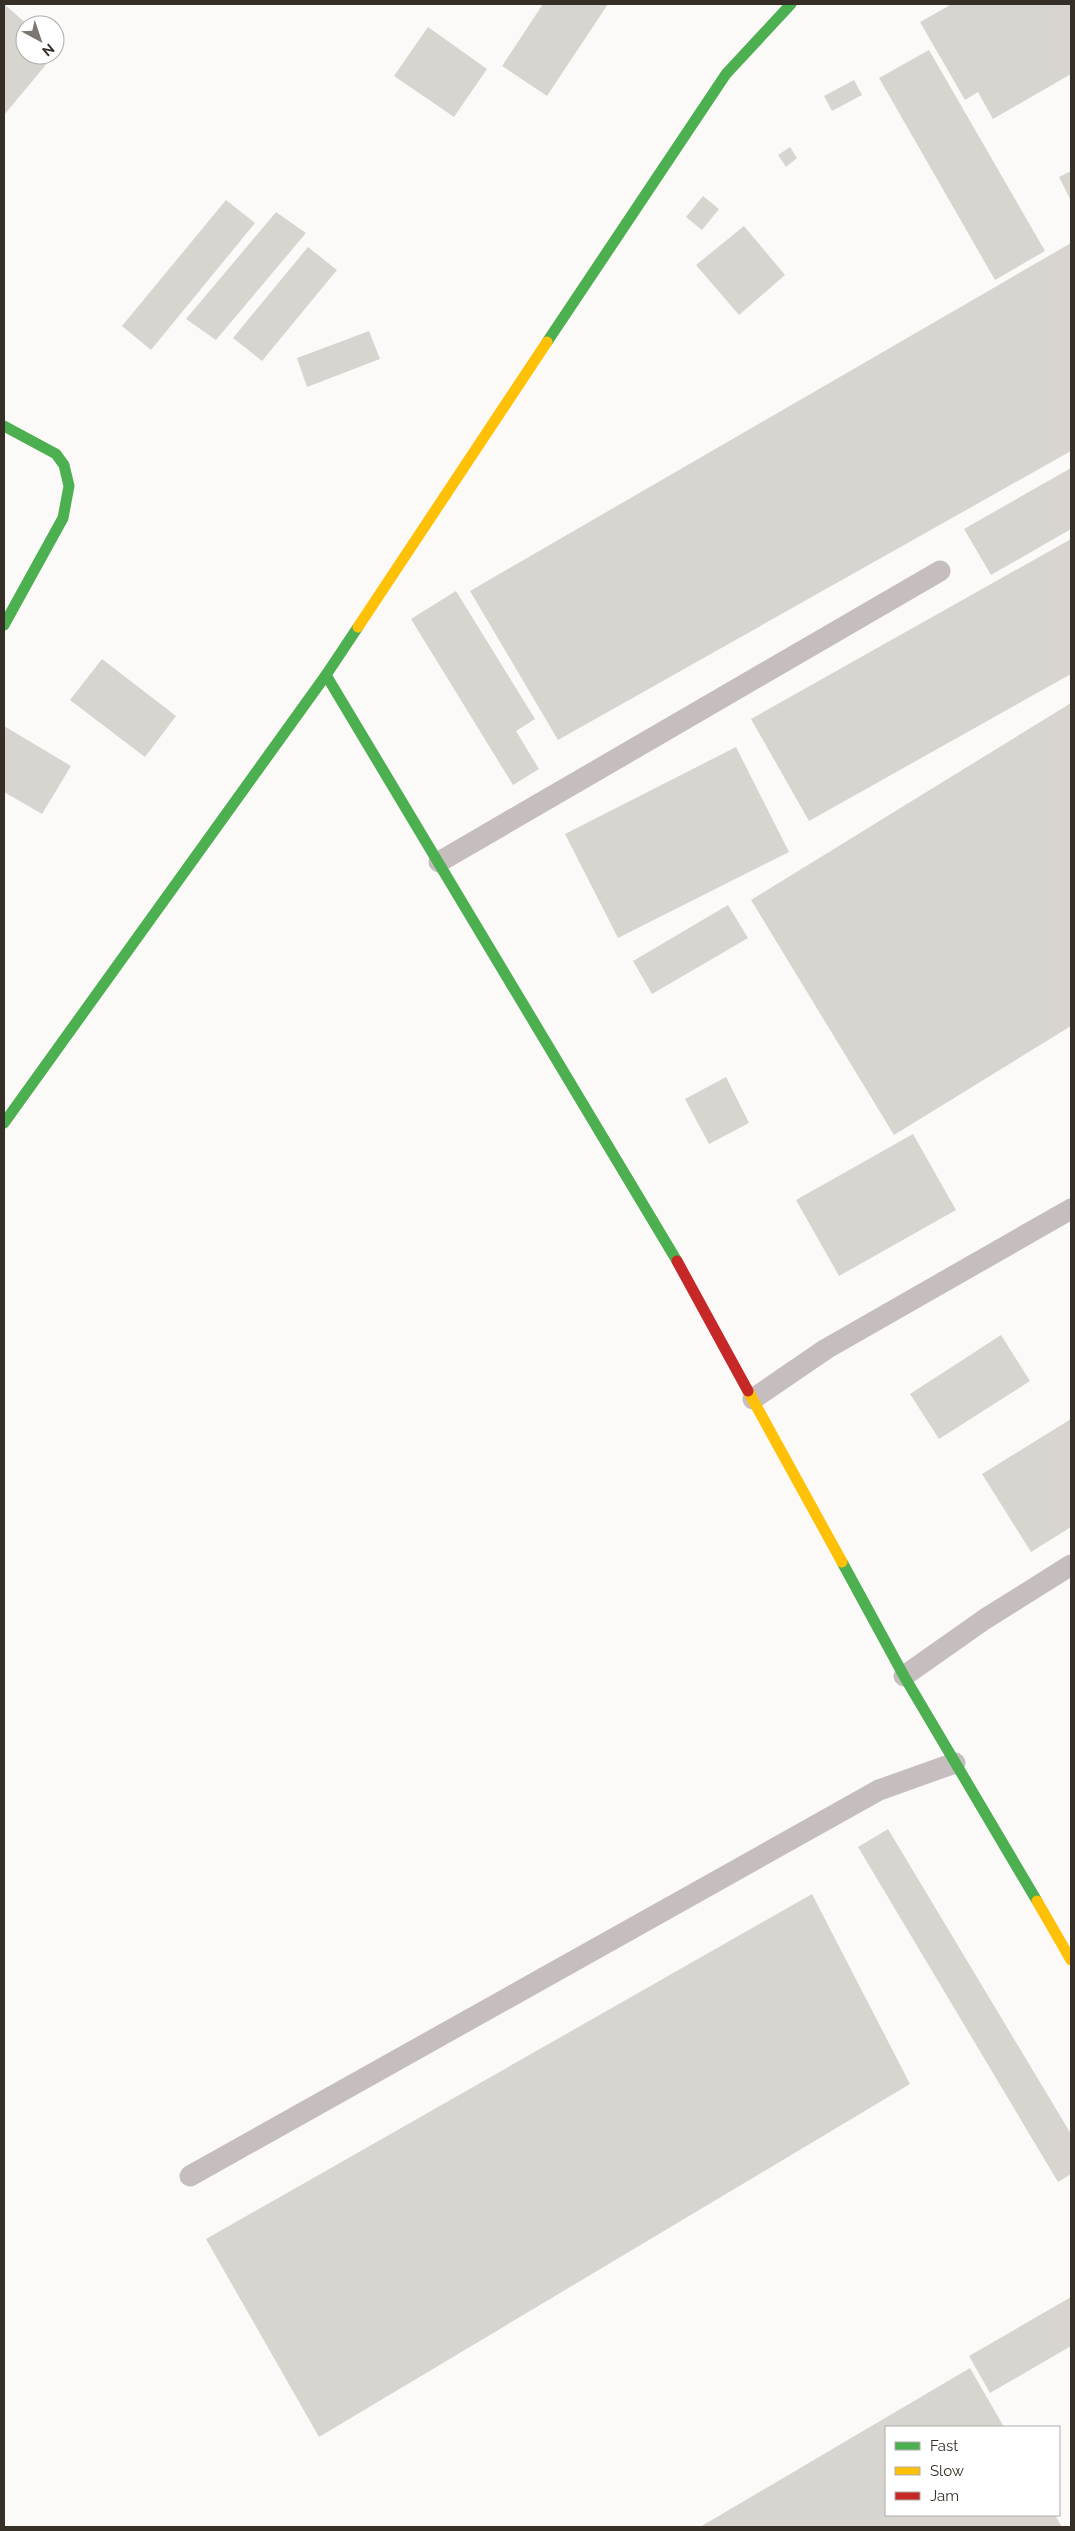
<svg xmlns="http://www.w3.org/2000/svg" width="1075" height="2531" viewBox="0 0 1075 2531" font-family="Raleway,sans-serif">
<rect width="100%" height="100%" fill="#fcfaf8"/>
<g fill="#d8d5d0">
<path d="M4,4L28,25H25V55H54L4,115Z"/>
<path d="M543,4H608L547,96L502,66Z"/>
<path d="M952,4H1071V74L993,119L978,92L965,100L920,22Z"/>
<path d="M428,27L487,69L454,117L394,76Z"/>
<path d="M929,50L1045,251L995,280L879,78Z"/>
<path d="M854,80L862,95L832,111L824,96Z"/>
<path d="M790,147L797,158L786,167L778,155Z"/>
<path d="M1071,171V201L1059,177Z"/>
<path d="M703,196L719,209L702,230L686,217Z"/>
<path d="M226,200L255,223L151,350L122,326Z"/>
<path d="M276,212L306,233L216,340L186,319Z"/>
<path d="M744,226L785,275L739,315L696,265Z"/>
<path d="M1071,243V451L558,740L470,591Z"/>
<path d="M308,247L337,270L262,361L233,338Z"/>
<path d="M369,331L380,359L307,387L297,358Z"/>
<path d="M1071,468V529L991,575L964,529Z"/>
<path d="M1071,539V674L809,821L751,719Z"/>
<path d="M456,591L535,719L516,731L539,769L513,785L411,619Z"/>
<path d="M102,659L176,716L145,757L70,700Z"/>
<path d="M1071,703V1026L894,1135L751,900Z"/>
<path d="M4,726L71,766L42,814L4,792Z"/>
<path d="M736,747L789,852L618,938L565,834Z"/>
<path d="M728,905L748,938L652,994L633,961Z"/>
<path d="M726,1077L749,1123L709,1144L685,1099Z"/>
<path d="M913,1134L956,1210L839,1276L796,1200Z"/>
<path d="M1001,1335L1030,1381L939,1439L910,1394Z"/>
<path d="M1071,1419V1527L1031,1552L982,1474Z"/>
<path d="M888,1829L1071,2134V2174L1058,2182L858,1847Z"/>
<path d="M812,1894L910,2084L319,2437L206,2239Z"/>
<path d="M1071,2297V2346L990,2393L969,2356Z"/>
<path d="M970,2368L1004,2427H886V2515H1055L1062,2527H700Z"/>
</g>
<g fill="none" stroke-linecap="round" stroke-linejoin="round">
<g stroke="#c6bebe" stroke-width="21">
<path d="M439,862L940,571"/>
<path d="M753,1399L826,1349L1071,1209"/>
<path d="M904,1676L985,1619L1071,1565"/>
<path d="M190,2176L879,1790L955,1763"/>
</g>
<g stroke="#4caf50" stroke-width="11">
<path d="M547,342L726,74L791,4"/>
<path d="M4,426L56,454L64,465L69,486L63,518L4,625"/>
<path d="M326,675L677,1261"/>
<path d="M4,1123L326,675L358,627"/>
<path d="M842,1562L904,1676L1037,1901"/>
</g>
<g stroke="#ffc107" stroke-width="11">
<path d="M358,627L547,342"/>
<path d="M748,1391L842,1562"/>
<path d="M1037,1901L1071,1960"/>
</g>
<path stroke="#c62828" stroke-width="11" d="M677,1261L748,1391"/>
</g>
<rect width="1075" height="2531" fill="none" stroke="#362f27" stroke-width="10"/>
<rect x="885" y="2426" width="175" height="90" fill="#ffffff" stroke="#afaca9"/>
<rect x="895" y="2442" width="25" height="8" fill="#4caf50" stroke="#afaca9"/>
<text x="930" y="2451" font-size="15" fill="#362f27">Fast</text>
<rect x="895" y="2467" width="25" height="8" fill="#ffc107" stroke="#afaca9"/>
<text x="930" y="2476" font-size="15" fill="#362f27">Slow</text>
<rect x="895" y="2492" width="25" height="8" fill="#c62828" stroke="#afaca9"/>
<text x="930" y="2501" font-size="15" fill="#362f27">Jam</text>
<g transform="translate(40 40) rotate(140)"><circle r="24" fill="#ffffff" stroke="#afaca9"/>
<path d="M0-4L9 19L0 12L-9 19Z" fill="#7b7670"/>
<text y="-8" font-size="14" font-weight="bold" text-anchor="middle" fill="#362f27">N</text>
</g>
</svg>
